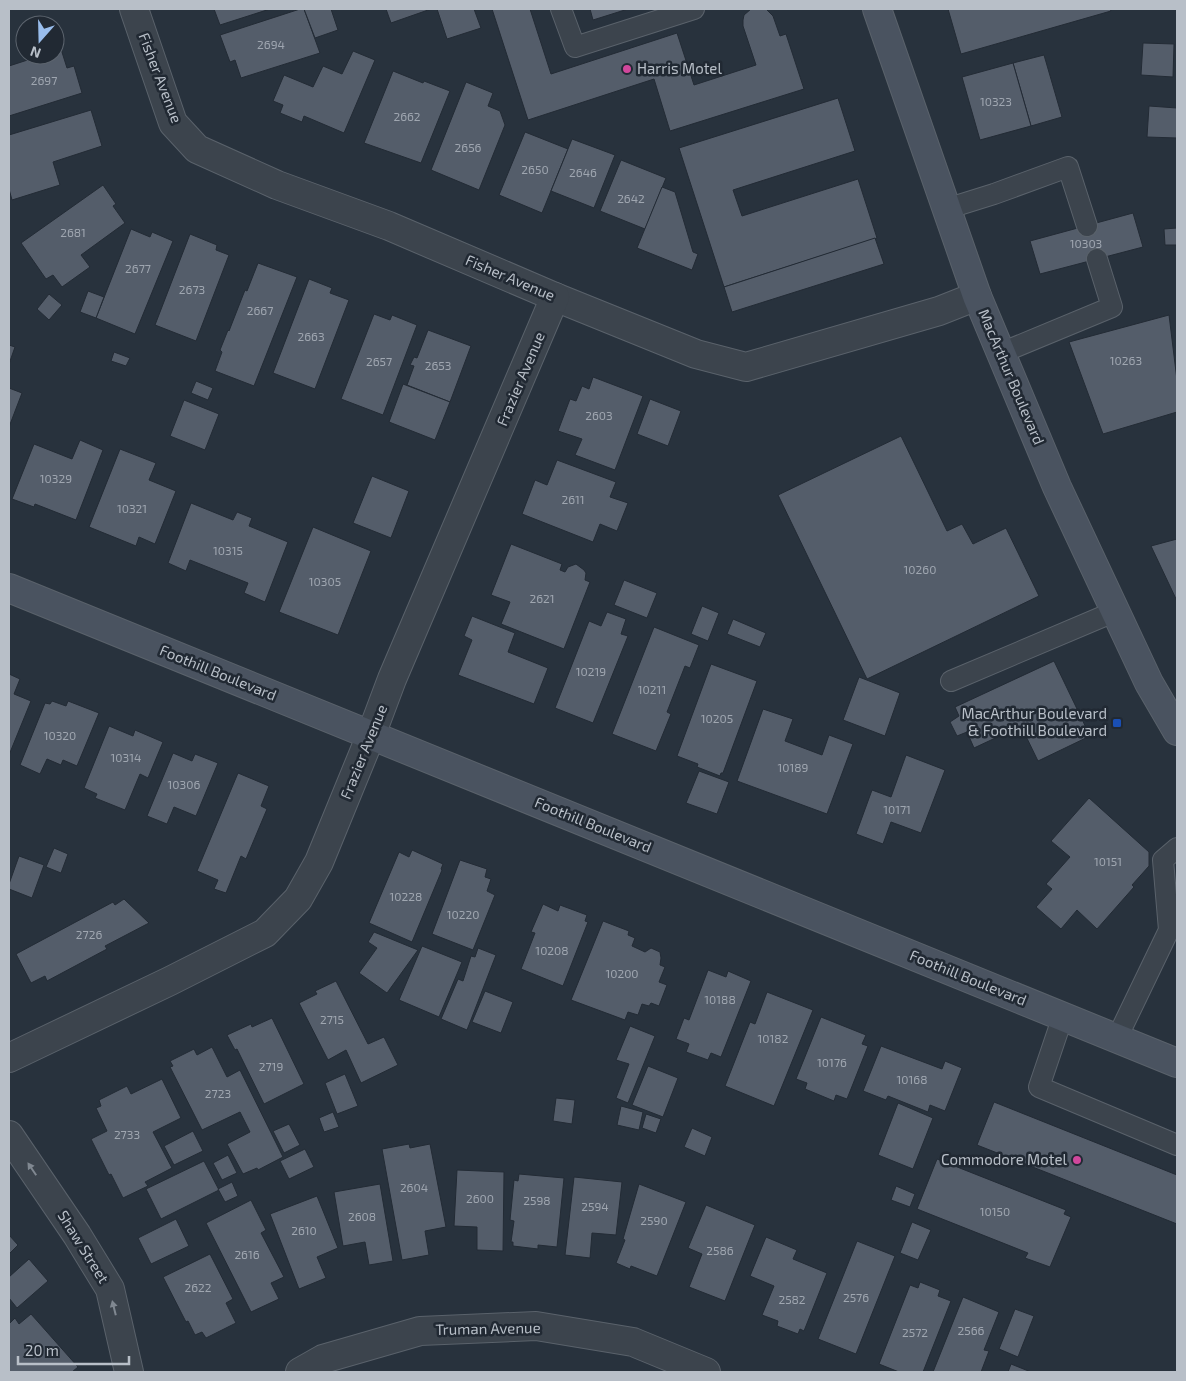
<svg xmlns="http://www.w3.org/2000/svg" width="1186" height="1381" viewBox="0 0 1186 1381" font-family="'Exo 2',sans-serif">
<rect width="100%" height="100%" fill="#28323d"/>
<g fill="#545d6a" stroke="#232b35">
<path d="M214,9H270L220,25Z"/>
<path d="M300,9H304L320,53L241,78L235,60L230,62L220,35Z"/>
<path d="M304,9H331L338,30L315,38Z"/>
<path d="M386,9H431L391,23Z"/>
<path d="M437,9H474L481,28L447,39Z"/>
<path d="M492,9H530L551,74L677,33L694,85L756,65L743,26V20L744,15L751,9H766L773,16L780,36L786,34L804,89L670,131L654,79L528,120Z"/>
<path d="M590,9H628L593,20Z"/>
<path d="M948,9H1110L1111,11L961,54Z"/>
<path d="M1143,43L1174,44L1173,77L1141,75Z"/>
<path d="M61,49L67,68L74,66L82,93L9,116V66L43,55H55V51Z"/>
<path d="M353,51L375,60L344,133L304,116L302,122L280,113L283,105L273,101L284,75L313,87L323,66L342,74Z"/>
<path d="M1044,55L1062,117L1031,126L1013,63Z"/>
<path d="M1013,63L1031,126L980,140L962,77Z"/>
<path d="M393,71L423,83L424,81L450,91L421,163L364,143Z"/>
<path d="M466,82L493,93L488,106L500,111L505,125L479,190L431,170Z"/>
<path d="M838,98L855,151L733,190L742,216L858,179L877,238L724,287L679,148Z"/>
<path d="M1149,106L1177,108V138L1147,137Z"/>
<path d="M91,110L102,146L53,162L60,185L12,200L9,189V135Z"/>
<path d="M525,132L568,149L542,213L499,195Z"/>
<path d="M572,139L615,155L594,208L551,191Z"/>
<path d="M621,160L666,178L645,229L600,211Z"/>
<path d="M103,185L116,204L113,206L125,223L81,255L90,267L62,287L53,275L46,279L21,243Z"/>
<path d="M662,187L675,192L693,252L698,254L692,270L637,248Z"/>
<path d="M1133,213L1143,247L1040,274L1030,241Z"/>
<path d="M1177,228V245H1165L1164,229Z"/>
<path d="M131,229L150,237L152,232L173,241L135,334L96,318Z"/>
<path d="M190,234L217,245L216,250L229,255L196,341L155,325Z"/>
<path d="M875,238L884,264L732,312L724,287Z"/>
<path d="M258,263L297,277L254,386L215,371L222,352L220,350L228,330L229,331L245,290L247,291Z"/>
<path d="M309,279L332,288L330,293L349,300L315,389L273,373Z"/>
<path d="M88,291L104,297L96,318L80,312Z"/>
<path d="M49,294L62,305L49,320L37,309Z"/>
<path d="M374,314L390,320L392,315L417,325L383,415L341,399Z"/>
<path d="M1169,315L1177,380V412L1103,434L1069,342Z"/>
<path d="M428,330L471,346L450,402L407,385L414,366L410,365L414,357L417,358Z"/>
<path d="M9,345L15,347L9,364Z"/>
<path d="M114,352L130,358L126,366L111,361Z"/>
<path d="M593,377L643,396L615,470L575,455L582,439L558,431L570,399L576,401L582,386L589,389Z"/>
<path d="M196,381L213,388L208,400L191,393Z"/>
<path d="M403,384L450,402L435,440L389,422Z"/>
<path d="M9,388L22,393L9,427Z"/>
<path d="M650,399L681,411L668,446L637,434Z"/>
<path d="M184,400L219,414L205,450L170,436Z"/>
<path d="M901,436L947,531L962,524L973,544L1006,528L1039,596L867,679L778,495Z"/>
<path d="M80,440L103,450L76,520L35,504L34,507L12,499L34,444L72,459Z"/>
<path d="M120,449L156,463L149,480L176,491L155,544L139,537L136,546L89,527Z"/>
<path d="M557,460L616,482L610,497L628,503L617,531L600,524L593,542L522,514L535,480L547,485Z"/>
<path d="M372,476L409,491L391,538L353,523Z"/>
<path d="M191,503L233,520L237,512L252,518L249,526L288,542L265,602L244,593L248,583L190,560L186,571L168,563Z"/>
<path d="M313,527L371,551L338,635L279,612Z"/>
<path d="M1177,539V601L1151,546Z"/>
<path d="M511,544L562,564L560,570L565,572L568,567L576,564L584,570L586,573L585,580L590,582L564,649L501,624L510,602L491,595Z"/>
<path d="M624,580L657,593L647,618L614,605Z"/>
<path d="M702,606L719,613L708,641L691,634Z"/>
<path d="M607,612L626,619L621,634L628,636L593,723L555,708L589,621L601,626Z"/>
<path d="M472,616L515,633L508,652L548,668L534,704L458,675L472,640L464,636Z"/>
<path d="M733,619L766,633L760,647L727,634Z"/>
<path d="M654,627L699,645L690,668L685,666L667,712L671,714L656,751L612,734Z"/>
<path d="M1054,661L1090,736L1038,761L1021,726L974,748L967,732L957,736L950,722L959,716L955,707Z"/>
<path d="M711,664L757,681L723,773H721L720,776L697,767L698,764L677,756Z"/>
<path d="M9,674L20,679L14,694L31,701L9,755Z"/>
<path d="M859,677L900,693L885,736L843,720Z"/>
<path d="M52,701L66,706L68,701L99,713L77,766L63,760L61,765L47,759L40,774L20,765L45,703L50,704Z"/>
<path d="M763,709L793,719L785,741L822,755L829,735L853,744L827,814L737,781Z"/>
<path d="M109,726L133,736L135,730L163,742L148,778L140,774L125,810L95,798L97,794L84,788Z"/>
<path d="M173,753L192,761L195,754L218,763L196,816L174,807L167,824L147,816Z"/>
<path d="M906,755L945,770L921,833L891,822L883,844L856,834L872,790L891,797Z"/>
<path d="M699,771L729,782L717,814L686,803Z"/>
<path d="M238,773L269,786L261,806L267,809L246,859L241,856L226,893L214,889L218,880L197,871Z"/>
<path d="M1089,798L1149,852V866L1132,885L1134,887L1097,929L1077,910L1061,929L1036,907L1052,889L1046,884L1070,857L1051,841Z"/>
<path d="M54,848L68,854L61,873L46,867Z"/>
<path d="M412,850L443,864L441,869L442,870L412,942L369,923L399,852L409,857Z"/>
<path d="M19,856L44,865L32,898L9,889V884Z"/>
<path d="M460,860L487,869L485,877L491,879L487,891L495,895L473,950L432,934Z"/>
<path d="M124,899L149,923L105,946L107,949L47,981L45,976L31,983L16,954L113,902L115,905Z"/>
<path d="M543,904L558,911L560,905L587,915L585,921L588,922L563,986L521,969L535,933L531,932Z"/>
<path d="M603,921L629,931L628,935L635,938L632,946L645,952L651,948L660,952L661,958L660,965L665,967L659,982L667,985L659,1006L651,1003L649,1006L642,1004L638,1015L628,1012L625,1020L571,1000Z"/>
<path d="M374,932L418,950L387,993L359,973L377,948L368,942Z"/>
<path d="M422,946L462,962L439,1017L399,1000Z"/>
<path d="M478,948L496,955L467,1030L441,1019L458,979L463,981L471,956L475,957Z"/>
<path d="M708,970L726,977L728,971L751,981L721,1057L711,1053L708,1060L686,1052L689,1044L676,1039L684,1018L689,1020Z"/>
<path d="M336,981L368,1044L384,1037L398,1065L361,1083L346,1050L328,1060L299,1003L317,994L315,991Z"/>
<path d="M485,991L513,1002L501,1033L472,1022Z"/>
<path d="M767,992L813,1010L774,1106L725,1086L750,1022L755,1024Z"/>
<path d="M821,1017L866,1035L862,1044L868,1046L847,1099L836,1095L834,1101L805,1089L807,1083L796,1079Z"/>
<path d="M272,1018L304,1084L264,1104L237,1049L235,1050L227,1035L251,1024L252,1027Z"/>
<path d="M630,1026L655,1036L628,1103L616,1098L629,1064L616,1060Z"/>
<path d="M881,1046L942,1069L945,1061L962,1068L945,1111L930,1105L928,1112L888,1096L886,1100L863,1091Z"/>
<path d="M212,1047L227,1077L240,1070L283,1157L258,1170L257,1168L243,1174L227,1144L250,1132L240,1112L202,1130L170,1067L173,1066L170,1061L194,1049L197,1055Z"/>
<path d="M648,1066L678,1078L663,1117L632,1105Z"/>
<path d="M345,1074L358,1106L337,1114L325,1083Z"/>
<path d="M162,1079L181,1118L153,1132L172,1168L145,1182L148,1186L123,1198L111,1174L109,1175L91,1139L107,1131L96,1108L101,1106L99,1100L127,1086L131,1094Z"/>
<path d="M556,1098L575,1100L572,1124L553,1121Z"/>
<path d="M994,1102L1177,1175V1224L977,1145Z"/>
<path d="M898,1103L933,1118L913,1169L878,1155Z"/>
<path d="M621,1106L643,1112L639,1130L617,1125Z"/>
<path d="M333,1112L339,1127L324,1132L319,1118Z"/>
<path d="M646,1114L661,1119L656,1133L642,1128Z"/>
<path d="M289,1124L300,1145L284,1153L273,1131Z"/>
<path d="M692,1128L712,1137L705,1156L684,1147Z"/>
<path d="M193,1131L203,1151L174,1165L164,1146Z"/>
<path d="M409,1144L410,1148L430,1144L446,1227L425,1231L429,1255L402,1260L382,1149Z"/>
<path d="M305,1149L314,1167L289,1179L280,1161Z"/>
<path d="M228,1155L237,1173L222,1180L213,1163Z"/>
<path d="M937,1159L1066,1210L1064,1214L1071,1217L1050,1267L1025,1258L1028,1253L917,1209Z"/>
<path d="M204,1161L219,1190L161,1219L146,1189Z"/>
<path d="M457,1170L504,1172L503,1251L477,1250V1227L454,1226Z"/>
<path d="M519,1174L564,1178L557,1247L538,1245V1249L513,1246V1242H511L514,1221L510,1220L514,1180L518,1181Z"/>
<path d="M574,1177L622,1182L616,1235L592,1233L590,1258L565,1255Z"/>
<path d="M232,1182L238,1196L225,1202L218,1189Z"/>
<path d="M380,1184L393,1261L369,1265L365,1242L343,1246L334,1192Z"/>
<path d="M639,1184L686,1202L657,1276L631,1266L630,1269L616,1263L625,1240L623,1239Z"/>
<path d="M896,1186L915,1194L910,1207L891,1200Z"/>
<path d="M317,1196L338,1248L317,1257L326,1278L299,1289L270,1214Z"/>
<path d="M251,1200L266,1230L261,1233L284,1277L271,1283L279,1299L251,1312L206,1223Z"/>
<path d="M706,1205L755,1225L725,1301L689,1287L702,1254L688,1248Z"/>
<path d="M176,1219L189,1246L151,1264L138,1238Z"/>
<path d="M912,1222L931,1230L918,1260L900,1253Z"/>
<path d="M9,1235L18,1245L9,1254Z"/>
<path d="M766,1237L797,1250L793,1259L827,1273L804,1331L800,1329L798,1334L777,1326L778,1321L762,1315L774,1286L750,1276Z"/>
<path d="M857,1241L895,1256L856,1354L818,1339Z"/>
<path d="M210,1254L233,1299L226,1303L236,1323L206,1338L202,1332L195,1335L188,1321L186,1322L163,1277Z"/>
<path d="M29,1259L48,1281L17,1308L9,1298V1277Z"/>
<path d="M920,1282L940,1290L938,1296L951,1301L923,1372H899L879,1364L910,1285L918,1288Z"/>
<path d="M963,1297L999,1312L984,1350L989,1351L981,1372H933Z"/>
<path d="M1015,1309L1034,1316L1018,1357L999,1349Z"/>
<path d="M31,1314L78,1367L72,1372H9V1324L15,1318L19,1324Z"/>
<path d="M1011,1364L1031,1372H1008Z"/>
</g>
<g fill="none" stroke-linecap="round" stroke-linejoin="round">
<g stroke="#5a626b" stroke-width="22">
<g id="lane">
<path d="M561,9L575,47L694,9"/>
<path d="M946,209L994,194L1068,167L1087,226"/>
<path d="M1001,353L1112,307L1097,259"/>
<path d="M951,681L1116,611"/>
<path d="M1063,1016L1039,1087L1177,1145"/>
<path d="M1117,1038L1169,930L1163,860L1177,848"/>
</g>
</g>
<g stroke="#5a626b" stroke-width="30">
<g id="street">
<path d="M134,9L173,123L197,149L277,185L389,226L555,297L696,354L746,367L939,311L977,296"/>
<path d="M9,1058L170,981L265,933L298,899L319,862L371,735L392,679L555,297"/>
<path d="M9,1135L77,1235L110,1289L129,1372"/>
<path d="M300,1372L323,1359L420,1331L536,1326L633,1342L706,1372"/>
</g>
</g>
<g stroke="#5a626b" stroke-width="30">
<g id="secondary">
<path d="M877,9L977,296L1057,487L1149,683L1177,731"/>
<path d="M9,588L1177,1063"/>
</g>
</g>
<use href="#lane" stroke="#3c444d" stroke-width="20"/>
<use href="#street" stroke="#3c444d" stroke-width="28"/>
<use href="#secondary" stroke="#4a5360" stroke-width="28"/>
</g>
<defs><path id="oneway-solid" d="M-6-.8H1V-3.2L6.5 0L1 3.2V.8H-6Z" transform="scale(1.25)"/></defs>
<g fill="#808891">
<use href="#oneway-solid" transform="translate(32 1169) rotate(-124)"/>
<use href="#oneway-solid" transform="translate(114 1308) rotate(-104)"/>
</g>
<g fill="#d1479c" stroke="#212933" stroke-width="2">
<circle cx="627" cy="69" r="5"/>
<circle cx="1077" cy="1160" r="5"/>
</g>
<rect fill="#1a4fb4" stroke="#212933" stroke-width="2" x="1112" y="718" width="10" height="10" rx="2.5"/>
<g text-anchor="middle" stroke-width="5" stroke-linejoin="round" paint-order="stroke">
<g font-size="12" fill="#9fa6b0">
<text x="271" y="49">2694</text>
<text x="44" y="85">2697</text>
<text x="996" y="106">10323</text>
<text x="407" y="121">2662</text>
<text x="468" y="152">2656</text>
<text x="535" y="174">2650</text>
<text x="583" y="177">2646</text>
<text x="631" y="203">2642</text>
<text x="73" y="237">2681</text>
<text x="1086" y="248">10303</text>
<text x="138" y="273">2677</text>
<text x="192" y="294">2673</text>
<text x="260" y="315">2667</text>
<text x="311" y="341">2663</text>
<text x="1126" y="365">10263</text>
<text x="379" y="366">2657</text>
<text x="438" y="370">2653</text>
<text x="599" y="420">2603</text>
<text x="56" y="483">10329</text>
<text x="573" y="504">2611</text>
<text x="132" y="513">10321</text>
<text x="228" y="555">10315</text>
<text x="920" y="574">10260</text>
<text x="325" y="586">10305</text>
<text x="542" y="603">2621</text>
<text x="591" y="676">10219</text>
<text x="652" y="694">10211</text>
<text x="717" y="723">10205</text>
<text x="60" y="740">10320</text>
<text x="126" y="762">10314</text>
<text x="793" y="772">10189</text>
<text x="184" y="789">10306</text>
<text x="897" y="814">10171</text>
<text x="1108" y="866">10151</text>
<text x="406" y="901">10228</text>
<text x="463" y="919">10220</text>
<text x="89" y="939">2726</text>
<text x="552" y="955">10208</text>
<text x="622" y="978">10200</text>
<text x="720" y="1004">10188</text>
<text x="332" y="1024">2715</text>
<text x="773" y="1043">10182</text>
<text x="832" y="1067">10176</text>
<text x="271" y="1071">2719</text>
<text x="912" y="1084">10168</text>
<text x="218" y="1098">2723</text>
<text x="127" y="1139">2733</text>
<text x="414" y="1192">2604</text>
<text x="480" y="1203">2600</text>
<text x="537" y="1205">2598</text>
<text x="595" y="1211">2594</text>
<text x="995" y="1216">10150</text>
<text x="362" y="1221">2608</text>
<text x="654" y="1225">2590</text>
<text x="304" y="1235">2610</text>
<text x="720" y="1255">2586</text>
<text x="247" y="1259">2616</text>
<text x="198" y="1292">2622</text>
<text x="856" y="1302">2576</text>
<text x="792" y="1304">2582</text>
<text x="971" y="1335">2566</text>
<text x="915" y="1337">2572</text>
</g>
<g font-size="15" fill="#b8bfc8" stroke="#212933" text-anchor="end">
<text x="637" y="74" text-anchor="start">Harris Motel</text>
<text x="1107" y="719">MacArthur Boulevard<tspan x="1107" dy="17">&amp; Foothill Boulevard</tspan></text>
<text x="1067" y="1165">Commodore Motel</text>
</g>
<g font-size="15" fill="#b8bfc8" stroke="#212933">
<text transform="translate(160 78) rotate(69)" y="5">Fisher Avenue</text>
<text transform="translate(510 278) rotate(23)" y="5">Fisher Avenue</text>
<text transform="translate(1011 377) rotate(67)" y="5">MacArthur Boulevard</text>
<text transform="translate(521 379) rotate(-67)" y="5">Frazier Avenue</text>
<text transform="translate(218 673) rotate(22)" y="5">Foothill Boulevard</text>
<text transform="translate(364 752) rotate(-68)" y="5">Frazier Avenue</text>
<text transform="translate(593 825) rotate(22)" y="5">Foothill Boulevard</text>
<text transform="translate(968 978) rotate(22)" y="5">Foothill Boulevard</text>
<text transform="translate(83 1247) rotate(58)" y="5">Shaw Street</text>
<text transform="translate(488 1329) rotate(-1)" y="5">Truman Avenue</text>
</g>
</g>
<rect width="1186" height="1381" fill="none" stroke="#b8bfc8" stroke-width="20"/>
<g transform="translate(40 40) rotate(200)"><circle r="24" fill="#212933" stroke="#5d656f"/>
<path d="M0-4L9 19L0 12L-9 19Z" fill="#99bdec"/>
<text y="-8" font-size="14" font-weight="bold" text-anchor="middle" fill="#b8bfc8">N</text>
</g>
<path d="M18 1356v8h111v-8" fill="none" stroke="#b8bfc8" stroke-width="2.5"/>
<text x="25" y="1356" font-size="15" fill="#b8bfc8" stroke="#212933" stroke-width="4" paint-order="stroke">20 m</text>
</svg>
